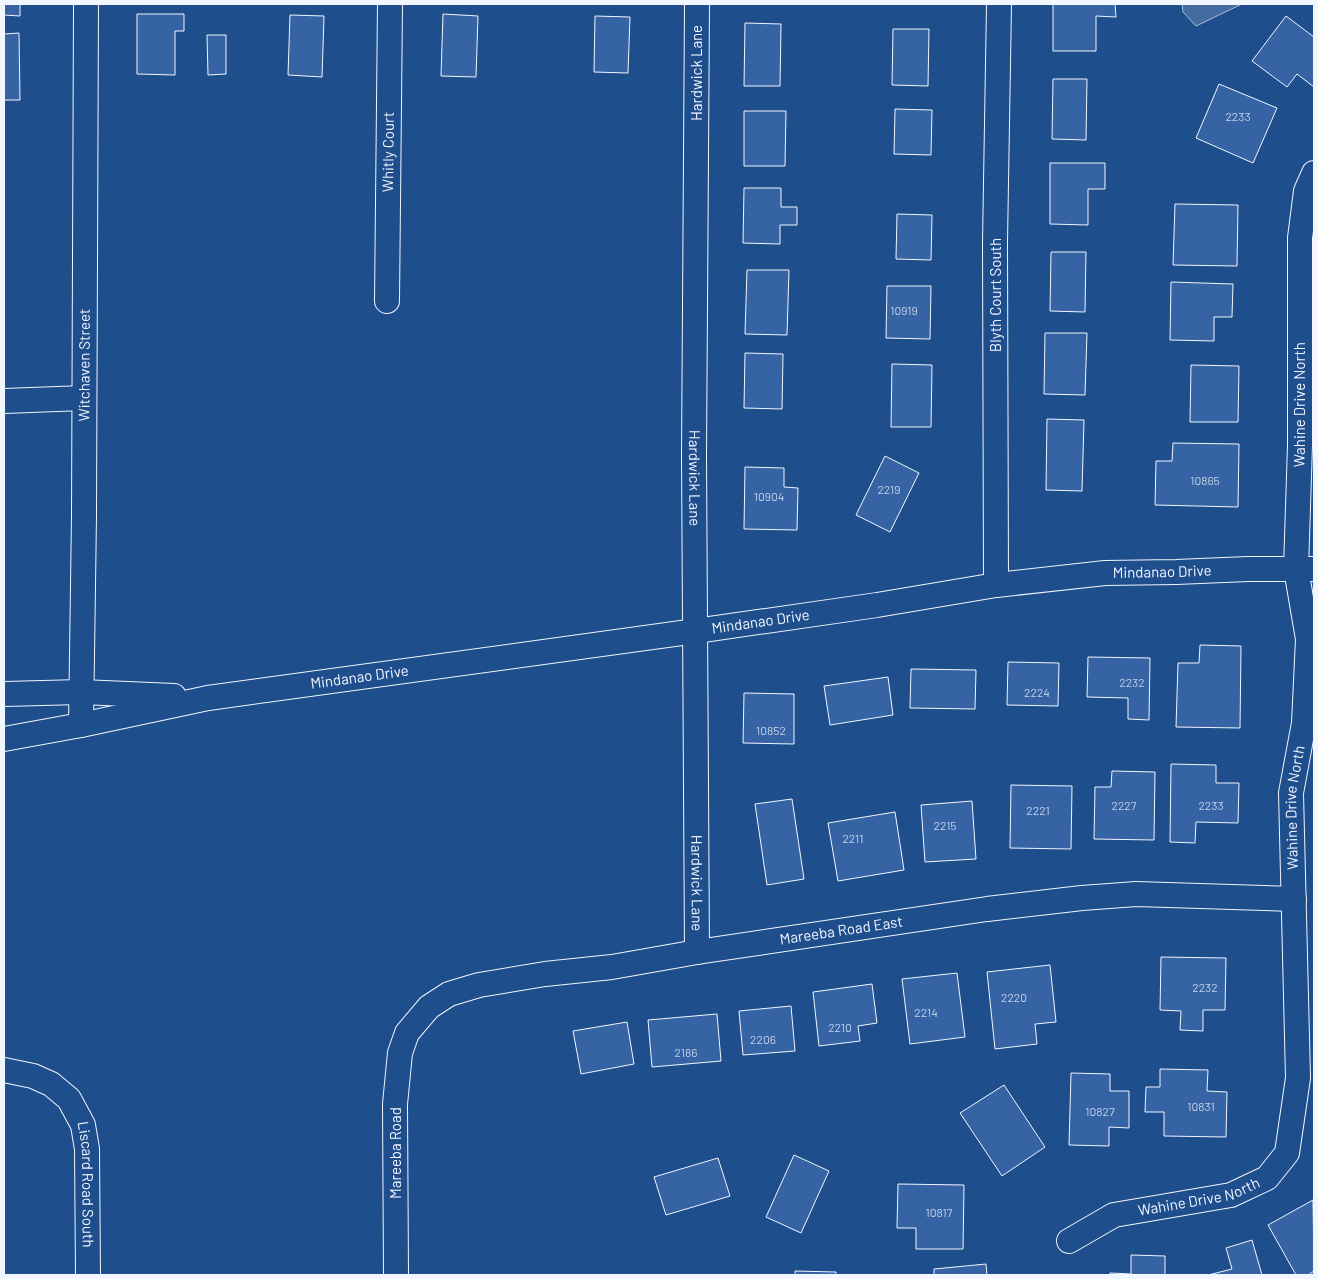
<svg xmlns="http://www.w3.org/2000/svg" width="1318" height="1279" viewBox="0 0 1318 1279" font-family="Barlow,sans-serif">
<rect width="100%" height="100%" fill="#1f4e8c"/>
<path fill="#446ba0" stroke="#a8bbd7" d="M1182,4H1242L1196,26L1183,12Z"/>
<g fill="#3563a3" stroke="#f2f6ff">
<path d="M4,4H20V16L4,15Z"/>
<path d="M1053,4H1115L1116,17L1096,16V51H1053Z"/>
<path d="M137,14H184V31H175V75L137,74Z"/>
<path d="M443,14L478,16L476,77L441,76Z"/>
<path d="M290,15L324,16L322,77L288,75Z"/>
<path d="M595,16L630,17L628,73L594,72Z"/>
<path d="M1286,16L1314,37V87L1297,74L1287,87L1252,61Z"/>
<path d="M745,23L781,24L780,86H744Z"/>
<path d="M893,29H929L928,86L892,85Z"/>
<path d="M19,33L20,100H4V34Z"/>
<path d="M207,35H226V74L208,75Z"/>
<path d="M1053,79H1087L1086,140L1052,139Z"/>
<path d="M1219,84L1277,108L1253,163L1196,138Z"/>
<path d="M895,109L932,110L931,155L894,154Z"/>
<path d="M744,111H786L785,166H744Z"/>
<path d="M1050,163H1105V189H1088V225L1050,224Z"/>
<path d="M744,188H781V207H797V225H780V244L743,243Z"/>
<path d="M1175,204L1238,205L1237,266L1173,265Z"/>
<path d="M897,214L932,215L931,260L896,259Z"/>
<path d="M1051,252H1086L1085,312L1050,311Z"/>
<path d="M747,270H789L787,335L745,334Z"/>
<path d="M1171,282L1233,284L1232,317H1214V341L1170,340Z"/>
<path d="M887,286H931L930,339L886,338Z"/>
<path d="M1045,333H1087L1085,395L1044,394Z"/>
<path d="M745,353L783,354L782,409L744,408Z"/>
<path d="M892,364L932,365L931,427H891Z"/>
<path d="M1191,365L1239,366L1238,422H1190Z"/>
<path d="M1047,419L1084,420L1082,491L1046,490Z"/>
<path d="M1173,443L1239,444L1238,507L1155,505L1156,461H1172Z"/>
<path d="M885,456L919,473L890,532L856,515Z"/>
<path d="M745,467L784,468V487L798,488L797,530L744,529Z"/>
<path d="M1200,645L1241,646L1240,728L1176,727L1178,663H1199Z"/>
<path d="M1088,657L1150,658L1149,720L1128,719V698L1087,697Z"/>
<path d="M1008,662L1059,663L1058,706L1007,705Z"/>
<path d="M911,669L976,670L975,709L910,708Z"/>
<path d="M888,677L893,715L830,725L824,686Z"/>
<path d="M744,693L794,694V744L743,743Z"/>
<path d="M1171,764L1216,765V783H1239L1238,823L1196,822L1195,843L1170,842Z"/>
<path d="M1112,771L1155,772L1154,840L1094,839L1095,787H1111Z"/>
<path d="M1011,785L1072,786L1071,849L1010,848Z"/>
<path d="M792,799L804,879L767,885L755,804Z"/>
<path d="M972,801L976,859L925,862L921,805Z"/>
<path d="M895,812L904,870L838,881L828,823Z"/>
<path d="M1161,957L1226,958L1225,1010H1203V1031L1180,1030L1181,1011L1160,1010Z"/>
<path d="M1050,965L1056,1022L1035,1024L1037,1044L995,1049L987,972Z"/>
<path d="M957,973L965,1037L910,1044L902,979Z"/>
<path d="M872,984L877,1023L858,1026L860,1041L819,1046L813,992Z"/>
<path d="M791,1006L795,1051L743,1055L739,1011Z"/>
<path d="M717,1014L721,1061L652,1067L648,1020Z"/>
<path d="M627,1022L634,1064L581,1074L573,1031Z"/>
<path d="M1160,1069L1208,1070L1207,1091L1227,1092L1226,1137L1164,1136V1112H1145L1146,1087H1160Z"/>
<path d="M1071,1073L1110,1074V1091H1129V1128L1109,1127V1146L1069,1145Z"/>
<path d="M1004,1085L1045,1147L1002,1176L960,1113Z"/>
<path d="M794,1155L829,1171L801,1233L766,1217Z"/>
<path d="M718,1158L730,1196L666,1215L654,1177Z"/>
<path d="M898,1184L964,1185L963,1249H916V1228H897Z"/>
<path d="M1313,1200L1314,1271L1308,1275H1296L1268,1225Z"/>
<path d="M1252,1240L1262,1275H1208L1232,1269L1226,1248Z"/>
<path d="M1131,1255L1165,1256V1275H1110V1273L1131,1274Z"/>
<path d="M986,1264L987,1275H934V1269Z"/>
<path d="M795,1271L836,1272V1275H795Z"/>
</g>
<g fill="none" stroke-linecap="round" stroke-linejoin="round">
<g stroke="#f2f6ff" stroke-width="26">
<g id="minor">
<path id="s1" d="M697,4L694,456L697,952"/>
<path id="s2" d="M387,301L390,4"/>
<path d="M4,401L84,398"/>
<path d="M996,585L995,242L999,4"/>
<path d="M4,694L81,692L174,696"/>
<path id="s3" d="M81,725L84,515L86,4"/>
<path id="s4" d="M4,739L81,725L208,698L696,631L877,605L996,585L1105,573L1176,572L1248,569H1314"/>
<path id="s5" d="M4,1070L33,1076L51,1084L69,1099L83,1125L87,1149L88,1275"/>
<path id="s6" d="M1069,1241L1114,1215L1231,1195L1267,1178L1287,1153L1298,1078L1291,793L1304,723L1308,639L1296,569L1300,445V238L1306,191L1314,173"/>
<path id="s7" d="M396,1275L395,1104L400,1053L407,1033L429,1007L449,994L479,985L545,974L612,967L697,952L987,909L1082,898L1136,894L1294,899"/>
</g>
</g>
<use href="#minor" stroke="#1f4e8c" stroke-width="24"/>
</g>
<g text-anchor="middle" stroke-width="4" stroke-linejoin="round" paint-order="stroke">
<g font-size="12" fill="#c3d1e8">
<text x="1238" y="121">2233</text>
<text x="904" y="315">10919</text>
<text x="1205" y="485">10865</text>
<text x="889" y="494">2219</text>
<text x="769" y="501">10904</text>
<text x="1132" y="687">2232</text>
<text x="1037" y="697">2224</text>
<text x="771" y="735">10852</text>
<text x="1124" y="810">2227</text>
<text x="1211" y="810">2233</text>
<text x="1038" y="815">2221</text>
<text x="945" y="830">2215</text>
<text x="853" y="843">2211</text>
<text x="1205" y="992">2232</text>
<text x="1014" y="1002">2220</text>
<text x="926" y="1017">2214</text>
<text x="840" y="1032">2210</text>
<text x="763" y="1044">2206</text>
<text x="686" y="1057">2186</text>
<text x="1201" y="1111">10831</text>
<text x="1100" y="1116">10827</text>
<text x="939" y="1217">10817</text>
</g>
<g font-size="15" fill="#f2f6ff" stroke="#1f4e8c">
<text transform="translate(697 73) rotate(-90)" y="5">Hardwick Lane</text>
<text dy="5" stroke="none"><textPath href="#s2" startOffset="149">Whitly Court</textPath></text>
<text transform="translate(996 295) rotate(-90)" y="5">Blyth Court South</text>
<text dy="5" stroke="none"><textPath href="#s3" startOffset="360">Witchaven Street</textPath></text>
<text dy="5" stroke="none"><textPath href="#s6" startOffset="994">Wahine Drive North</textPath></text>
<text dy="5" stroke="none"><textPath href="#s1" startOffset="474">Hardwick Lane</textPath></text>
<text dy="5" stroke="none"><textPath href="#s4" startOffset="1171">Mindanao Drive</textPath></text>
<text dy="5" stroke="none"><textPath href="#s4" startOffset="766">Mindanao Drive</textPath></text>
<text dy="5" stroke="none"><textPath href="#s4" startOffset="361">Mindanao Drive</textPath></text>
<text dy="5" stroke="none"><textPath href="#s6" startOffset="589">Wahine Drive North</textPath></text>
<text dy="5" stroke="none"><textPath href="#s1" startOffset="879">Hardwick Lane</textPath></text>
<text dy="5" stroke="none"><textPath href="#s7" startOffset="699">Mareeba Road East</textPath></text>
<text transform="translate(396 1153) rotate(-90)" y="5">Mareeba Road</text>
<text dy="5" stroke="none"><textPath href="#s5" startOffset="162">Liscard Road South</textPath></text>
<text dy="5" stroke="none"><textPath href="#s6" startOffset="139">Wahine Drive North</textPath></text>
</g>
</g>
<rect width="1318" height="1279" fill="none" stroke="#f2f6ff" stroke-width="10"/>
</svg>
